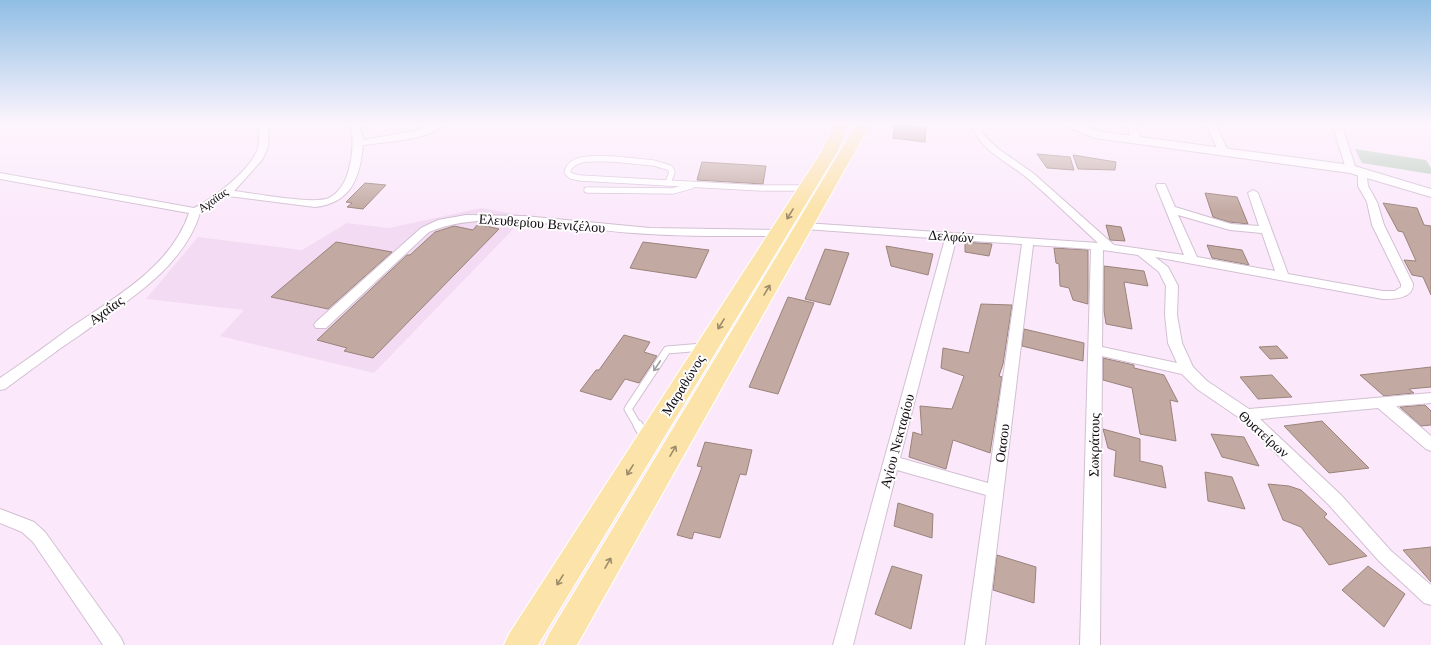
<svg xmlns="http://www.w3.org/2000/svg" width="1431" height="645" viewBox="0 0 1431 645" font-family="Georgia,serif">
<rect width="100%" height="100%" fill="#fbe9fb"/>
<path fill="#f3dcf3" d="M481,208L526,216L374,373L220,336L244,310L146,299L198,237L302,250L347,223L389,228Z"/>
<path fill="#bbcebd" d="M1355,149L1426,160L1431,168V174L1362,163Z"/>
<g fill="#c2a9a1" stroke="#9b837b">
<path d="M895,123H914V127L926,128L925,142L893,138Z"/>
<path d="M1037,154L1070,157L1074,170L1047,168Z"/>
<path d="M1073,155L1116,162L1115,170L1078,169Z"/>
<path d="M702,162L766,166L763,184L697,180Z"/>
<path d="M365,183L386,185L363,209L347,207L352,203L346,202Z"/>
<path d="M1205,193L1237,197L1248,224L1229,222L1213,217Z"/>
<path d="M1383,203L1417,208L1424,225L1431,226V295L1423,277L1412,275L1404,260L1416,261L1403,232L1398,231Z"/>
<path d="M478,224L499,229L373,358L344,351L347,348L317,340L407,255H410L435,232L454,226L473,230Z"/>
<path d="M1106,225L1121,227L1125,241L1110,240Z"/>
<path d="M336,242L392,252L328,309L271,297Z"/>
<path d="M643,242L709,250L696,278L630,268Z"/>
<path d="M965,242L992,244L989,256L965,252Z"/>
<path d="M1207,245L1242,250L1249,265L1212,258Z"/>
<path d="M886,246L933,254L928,275L891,266Z"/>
<path d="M1054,248L1088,250V304L1073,300L1069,288L1060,286L1059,264L1056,263Z"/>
<path d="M825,249L849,253L830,305L805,299Z"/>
<path d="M1104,266L1144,271L1148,286L1124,282L1132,329L1106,324L1104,311Z"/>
<path d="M788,297L814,303L778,394L749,387Z"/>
<path d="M981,304L1012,305L1003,364L999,376L1002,377L990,453L953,440L946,469L909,457L913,432L922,435L920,406L952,409L964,376L941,368L943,348L969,353Z"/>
<path d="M1024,329L1084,343L1083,361L1022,346Z"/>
<path d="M624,335L650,342L644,352L657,356L639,383L625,379L611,400L580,391L596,370H599Z"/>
<path d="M1277,346L1288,358L1270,359L1259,347Z"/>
<path d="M1103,358L1134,365V368L1164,375L1178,402L1170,400L1176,441L1140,434L1132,388L1103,380Z"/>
<path d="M1431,367V387L1409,389L1414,393L1384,396L1360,375Z"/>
<path d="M1272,375L1292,397L1258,399L1240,377Z"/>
<path d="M1425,405L1431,411V425L1421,426L1400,407Z"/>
<path d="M1322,421L1369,468L1329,473L1284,426Z"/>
<path d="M1103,429L1140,439V461L1162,466L1166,488L1114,476L1116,451L1108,448Z"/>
<path d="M1211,434L1244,437L1259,466L1222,457Z"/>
<path d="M705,442L752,450L746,475L740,474L720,538L694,532L692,539L677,535L702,467L697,466Z"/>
<path d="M1205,472L1232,477L1245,509L1208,501Z"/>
<path d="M1268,484L1289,486L1301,490L1327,514L1324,517L1367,556L1329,565L1301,527L1283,520Z"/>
<path d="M898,503L933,514L932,538L894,526Z"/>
<path d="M1431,547V582L1403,550Z"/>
<path d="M997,555L1036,567L1034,603L993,590Z"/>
<path d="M892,566L922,575L911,629L875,614Z"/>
<path d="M1368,566L1405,594L1384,627L1342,590Z"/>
</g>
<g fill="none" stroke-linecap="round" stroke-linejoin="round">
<g stroke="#d2c0d2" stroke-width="7">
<g id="service-far2">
<path d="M613,159L654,163L670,168L672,172L668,183L580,178L571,176L567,172C572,155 598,159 613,159Z"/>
<path d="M668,183L761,188H807"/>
<path d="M587,190L673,191L691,186"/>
</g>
</g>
<g stroke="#d2c0d2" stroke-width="9">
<path id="service-far1" d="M638,426L628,409L667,350L703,347"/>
</g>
<g stroke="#d2c0d2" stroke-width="11">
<path id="service" d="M638,425L646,439"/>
</g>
<g stroke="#d2c0d2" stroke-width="2">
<g id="minor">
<path d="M259,123H269L268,147L262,160L234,191C253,193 313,205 329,198C340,192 346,181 349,169C353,153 354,139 350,123H359L363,140L415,131L436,123H446C432,140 385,142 363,145C360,178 351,203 315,207L228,196L200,213C183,269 125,302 80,335C54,352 30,371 5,389L0,390V378C24,362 47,345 70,328C114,298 171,267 189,213L0,179V173L194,208C214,198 251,170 258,148C260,141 259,131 259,123Z"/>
<path d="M971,123H980L983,134L997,148L1033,173L1114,245L1184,255L1156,186L1157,184H1165L1175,207L1231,224L1259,226L1248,193L1253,190L1258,193L1288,274L1383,291H1395L1401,287V284L1372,225L1367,202L1358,186V170H1366L1368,186L1377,202L1384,225L1413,284C1413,299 1394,299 1383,299L1155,257L1168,267L1178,286L1177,315L1182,343L1193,367L1207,381L1249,409L1431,393V403L1396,406L1431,436V451L1426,449L1378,408L1260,419L1341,495L1391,551L1431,585V605L1424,603L1379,561L1329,505L1241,419L1197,389L1182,374L1102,356L1100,645H1080L1091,249L1033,245L985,645H965L986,495L897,470L853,645H833L945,239L805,229L799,226L805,223L1098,243C1074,221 1051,198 1026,177C1005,160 979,150 971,123ZM1178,215L1230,230L1262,233L1275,271L1197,257ZM956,240L1022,244L988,483L900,458ZM1103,250L1138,255L1159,272L1166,286L1165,315L1168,343L1177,363L1102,347Z"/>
<path d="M1127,123H1136L1141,141L1139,143H1133L1131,141Z"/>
<path d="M1206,123H1215L1229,153L1227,155H1221L1219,153Z"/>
<path d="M1332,123H1341L1356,169L1355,171H1347L1346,169Z"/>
<path d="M466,215L524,216L650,228L779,230L785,233L779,236C730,236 682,237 633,233C572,229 486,207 429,232L326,328H316L314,325L316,322L421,228L438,220Z"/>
<path d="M0,509L34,522L45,532L121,638L124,645H103L33,542L22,532L0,523Z"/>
</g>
</g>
<g stroke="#d2c0d2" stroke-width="2">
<path id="tertiary" d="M1063,123H1080L1098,131L1117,134L1351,165L1431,189V197L1350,173L1095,138L1065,126Z"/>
</g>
<g stroke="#fff" stroke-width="2">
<g id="primary">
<path d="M835,123H849L838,151L538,645H504L509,634L822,151Z"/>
<path d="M857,123H871L577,645H544L549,634Z"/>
</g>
</g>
<use href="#service-far2" stroke="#fff" stroke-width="5.5"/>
<use href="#service-far1" stroke="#fff" stroke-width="7"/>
<use href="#service" stroke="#fff" stroke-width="9"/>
<use href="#minor" fill="#fff" fill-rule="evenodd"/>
<use href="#tertiary" fill="#fff" fill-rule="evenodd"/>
<use href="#primary" fill="#fce3a9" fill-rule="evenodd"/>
</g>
<defs><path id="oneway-shaft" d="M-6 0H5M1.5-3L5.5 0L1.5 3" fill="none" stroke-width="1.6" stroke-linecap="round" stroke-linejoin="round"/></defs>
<g stroke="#9d8c6b">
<use href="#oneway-shaft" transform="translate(790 214) rotate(122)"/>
<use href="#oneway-shaft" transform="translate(767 290) rotate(-59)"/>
<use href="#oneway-shaft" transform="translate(721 324) rotate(122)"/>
<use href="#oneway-shaft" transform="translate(673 451) rotate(-60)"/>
<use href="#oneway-shaft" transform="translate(630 470) rotate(122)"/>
<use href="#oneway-shaft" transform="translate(608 563) rotate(-60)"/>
<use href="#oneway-shaft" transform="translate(560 580) rotate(122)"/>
</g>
<use stroke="#9f9d9f" href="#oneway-shaft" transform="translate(657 366) rotate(124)"/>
<linearGradient id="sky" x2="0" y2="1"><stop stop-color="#90bee4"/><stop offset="0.58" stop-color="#fdf5fd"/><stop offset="1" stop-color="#fdf5fd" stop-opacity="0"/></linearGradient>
<rect width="1431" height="213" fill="url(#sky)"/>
<g text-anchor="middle" stroke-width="4" stroke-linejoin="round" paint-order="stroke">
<g font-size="12" fill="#0f090f" stroke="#fdfdfd">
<text transform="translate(213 200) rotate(-35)" y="4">Αχαϊας</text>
</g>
<g font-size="14" fill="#0f090f" stroke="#fdfdfd">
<text transform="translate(542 223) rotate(4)" y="5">Ελευθερίου Βενιζέλου</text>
<text transform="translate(951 236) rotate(4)" y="5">Δελφών</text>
<text transform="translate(106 310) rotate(-36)" y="5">Αχαΐας</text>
<text transform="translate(683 385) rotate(-58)" y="5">Μαραθώνος</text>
<text transform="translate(1264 434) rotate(42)" y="5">Θυατείρων</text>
<text transform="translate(897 441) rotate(-75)" y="5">Αγίου Νεκταρίου</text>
<text transform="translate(1002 443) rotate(-83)" y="5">Οασου</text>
<text transform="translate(1094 445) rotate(-89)" y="5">Σωκράτους</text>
</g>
</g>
</svg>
